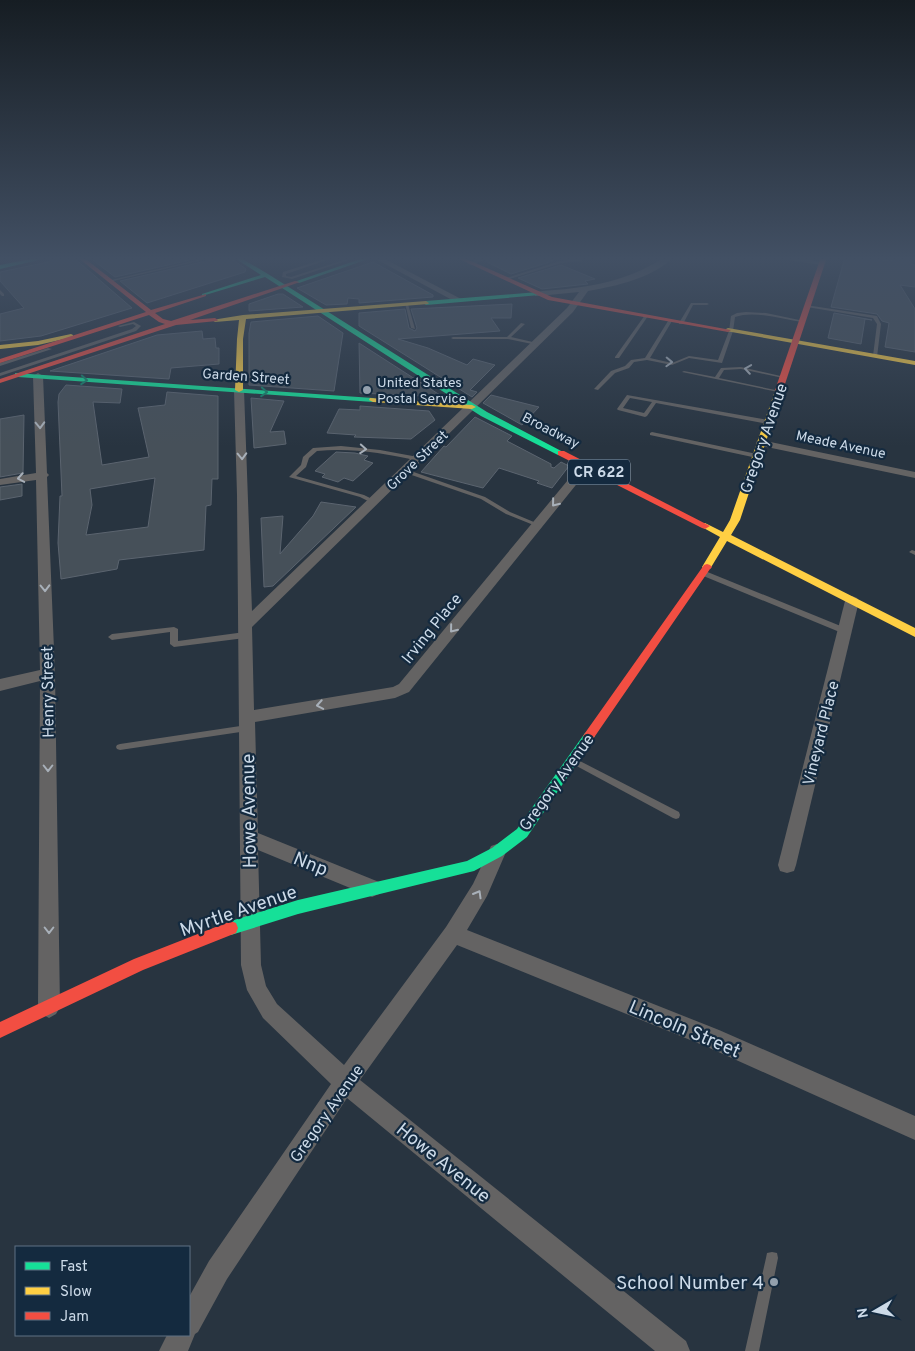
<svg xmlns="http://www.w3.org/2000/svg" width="915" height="1351" viewBox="0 0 915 1351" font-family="Overpass,sans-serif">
<rect width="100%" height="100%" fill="#283440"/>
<g fill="#465059" stroke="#5b646f" fill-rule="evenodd">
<path d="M55,257H73L132,308L41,336L0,341V314L24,308L0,281V272L48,262Z"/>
<path d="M89,257H203L115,277Z"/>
<path d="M217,257H229L246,269L245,272L147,303L120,281L215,259Z"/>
<path d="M494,257H542L553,261L511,274L485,261Z"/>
<path d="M845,257L892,261V258L911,260V264L915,265V287L900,285L915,309V352L885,347L889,323L882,321L877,314L831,307Z"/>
<path d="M373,262L433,295V297L359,303V299L348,298L347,304L326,305L297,288Z"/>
<path d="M561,265L595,279L585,281L588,284L542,289L518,278Z"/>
<path d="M278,294H283L303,307L249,311V304Z"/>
<path d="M512,304L511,318H491L500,331L398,339L428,348L467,365L473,359L495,365L470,390L477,392L472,397L359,326V313L405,309L409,328L415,331L417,328L411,309Z"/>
<path d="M834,313L872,320L865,319L861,344L828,338Z"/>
<path d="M318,316L343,333L334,391L249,385V333L251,322Z"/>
<path d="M202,331L203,339L215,338L216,348H219V364L171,368L169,379L50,371L157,335Z"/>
<path d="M359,343L443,397L360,393Z"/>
<path d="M66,385L122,389L120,403L93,402L102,465L149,457L138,408L165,405L167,392L218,396V479H212L211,505L206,506L204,550L119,560L117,569L61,579L58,543L60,496H62L58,402L59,394ZM155,478L148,527L86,535L92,505L90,489Z"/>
<path d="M491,395L539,407L522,425L483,403Z"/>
<path d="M251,398L284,401L270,432L284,431L286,444L254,448Z"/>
<path d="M360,406L429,411L435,420L411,439L354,437L356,435L327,433L339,409L360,410Z"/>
<path d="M24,415L23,473L0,477V419Z"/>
<path d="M475,417L512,436L507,441L551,464V467L554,468L561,462L569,466L552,488L537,483L539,481L499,468L483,488L421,472L444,446L446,447Z"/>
<path d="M336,452L355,453L368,456L364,460L373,463L353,481L344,478L338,482L322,477L325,474L315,471Z"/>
<path d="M22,484V496L0,500V487Z"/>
<path d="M321,502L356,507L273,586L264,587L261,518L283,516L280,554L313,516Z"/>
</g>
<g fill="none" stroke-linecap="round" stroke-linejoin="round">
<g fill="#646363" fill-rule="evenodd">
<path d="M210,257H215L109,282L107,281Z"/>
<path d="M331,257H336L286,274V276L291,277L353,257H358L292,279L282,277L283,272Z"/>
<path d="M581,259L582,261L561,263L506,280L503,279L560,261Z"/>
<path d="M0,290L4,294V296H2L0,294Z"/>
<path d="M405,303L408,304L415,329L411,328Z"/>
<path d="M691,303H707L709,304L707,305H693L683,324H679V323Z"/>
<path d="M806,305L877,316L881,324L877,357L873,356L877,324L873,318L807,307L805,306Z"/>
<path d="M746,312L766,313L804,321L802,322C783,319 753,310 735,317L733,331L722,363L689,358L672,365L647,360L634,362L629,368L615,373L598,390L594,389L611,371L625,366L631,360L645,358L668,321L670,320L672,321L650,358L672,363L689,356L718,360L729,331L731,316L737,313Z"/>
<path d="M645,315L648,316L619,358H615V357Z"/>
<path d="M134,322L141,326L136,331L0,376V373L132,329L136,326L133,324L120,327L118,326Z"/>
<path d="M521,323L525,324L511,337L537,343V345L508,339H453L451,338L453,337H507Z"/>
<path d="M48,348L52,349L0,366V363Z"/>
<path d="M741,367L785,377L783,378L741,369L724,370L719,378L780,391L778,392L682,372L684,371L715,377L721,368Z"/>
<path d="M627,395L768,420L771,422L768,424L656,403L647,416L645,417L618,410L617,409ZM630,398L652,402L644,413L623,408Z"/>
<path d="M652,432L757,454L760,456L757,458L650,435V433Z"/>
<path d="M341,446L380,450L418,457L421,459L418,461C384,453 351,448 317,451L309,458L306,467L296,476L364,495L376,501L377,502L374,504L360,497L289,477L301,465L303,457L313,448Z"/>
<path d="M405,469L485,497L510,512L541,525L540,526H536L506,514L481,499L403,472L402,471Z"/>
<path d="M912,550L915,551V555L909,552Z"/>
<path d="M701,571H705L848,629L849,631L845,633H842L701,575L700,573Z"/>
<path d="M174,627L178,629V641L245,632L249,635L245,638L174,647L170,644V632L112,640L108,637L112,634Z"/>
<path d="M247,725L250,726L251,728L250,730L247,731L120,750L117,749L116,747L117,745L120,744Z"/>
<path d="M574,758L679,812L680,815L679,818L676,819L673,818L571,763L570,761L571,759Z"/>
<path d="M772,1252L777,1253L778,1258L759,1351H745L766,1258L767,1253Z"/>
</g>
<g fill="#646363" fill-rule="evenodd">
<path d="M372,257H381L463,300L456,302Z"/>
<path d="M482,257H492L471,265L467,263Z"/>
<path d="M665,257H674C652,278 617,286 588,291L573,312L252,627L254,710L393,687L399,684L582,463L586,462L592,465L409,692L395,698L255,722L258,833L379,882L381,888L379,894L372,897L258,850L261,965L266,986L277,1004L344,1065L446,927L473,884L491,846L497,844L503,846L506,852L487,896L467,930L719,1030L915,1116V1140L705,1046L457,945L360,1080L686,1341L690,1351H655L347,1098L227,1279L198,1332L195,1334L188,1351H159L167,1335H189V1297L209,1261L331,1084L263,1018L247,990L241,965L237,495L234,390L239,387L244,390L252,611L567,308L579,292L538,296H535V292C548,290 561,290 574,288C608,284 637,275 665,257Z"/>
<path d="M777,257H794L826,263L822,265L781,259Z"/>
<path d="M38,373L43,376L47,473L49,475L47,477L55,674L60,1007L56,1014L49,1018L42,1014L38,1007L40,681L0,691V679L40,670L36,480L0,485V479L36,473L33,376Z"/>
<path d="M761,440L915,472V478L757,445L756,443L757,441Z"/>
<path d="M852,596L857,598L859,601L796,865L794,871L787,873L780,871L778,865L845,601L847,598Z"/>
</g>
<g fill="#16e098" fill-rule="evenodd">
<path d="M41,257H51L0,269V265Z"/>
<path d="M233,257H239L268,274L487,412L565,453L558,455L481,416L265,277L202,296V294L261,275Z"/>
<path d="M366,257H374L299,283L294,282Z"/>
<path d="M538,292L540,293V295L426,305L423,303L426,301Z"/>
<path d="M15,373L373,398L377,400L373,402L18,377H15Z"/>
<path d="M589,731L593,733L595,736L593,739L527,837L502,856L474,871L298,914L231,935L226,933L224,928L226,923L231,921L298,900L467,861L492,848L517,829L585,733Z"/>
</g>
<g fill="#ffcf43" fill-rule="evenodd">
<path d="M426,301L429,303L428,304L246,319L243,339V390L239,392L235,390L237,339L239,320L215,322L212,320L243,315Z"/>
<path d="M728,328L915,361V365L726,331V329Z"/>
<path d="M71,334L73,335V337L38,345L0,349V345L38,341Z"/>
<path d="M776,388L783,390L740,520L731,535L915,628V637L727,541L710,569H704L702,567L720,537L700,526L705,523L723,532L730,520Z"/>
<path d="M370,398L472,405L476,407L472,409L373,402L369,400Z"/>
</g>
<g fill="#f24e42" fill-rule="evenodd">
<path d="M77,257H83L151,310L206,294V296L155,313L163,319L171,321L295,281L300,282L190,320L215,318L218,320L217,321L176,325L0,383V379L165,324L159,322L149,315L0,363V359L146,312Z"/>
<path d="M455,257H462L552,297L731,330L728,332L548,300Z"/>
<path d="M821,257H827L783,390L776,392L775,390Z"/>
<path d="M558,451H564L710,526L705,529L702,528L558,455Z"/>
<path d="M707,564L710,565L712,567L710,569L593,739L589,741L585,739L583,736L585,733L704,565Z"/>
<path d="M231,921L236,923L238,928L236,933L143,970L0,1038V1022L134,959Z"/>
</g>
</g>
<defs><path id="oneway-chevron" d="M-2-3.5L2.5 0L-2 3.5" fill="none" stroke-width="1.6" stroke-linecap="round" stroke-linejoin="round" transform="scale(1.25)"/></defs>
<g stroke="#a8b0b9">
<use href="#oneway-chevron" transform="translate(669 362) rotate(2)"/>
<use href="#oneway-chevron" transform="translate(748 369) rotate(-171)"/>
<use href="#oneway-chevron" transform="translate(40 425) rotate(88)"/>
<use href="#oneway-chevron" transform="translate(363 449) rotate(4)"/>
<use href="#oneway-chevron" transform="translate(242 456) rotate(88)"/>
<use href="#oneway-chevron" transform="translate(21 478) rotate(170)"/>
<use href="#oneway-chevron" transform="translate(555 503) rotate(129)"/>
<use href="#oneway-chevron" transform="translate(45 588) rotate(89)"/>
<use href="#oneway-chevron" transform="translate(453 629) rotate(129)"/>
<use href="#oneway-chevron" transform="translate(320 705) rotate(170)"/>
<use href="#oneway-chevron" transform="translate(48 768) rotate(90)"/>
<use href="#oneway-chevron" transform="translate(478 894) rotate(-60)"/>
<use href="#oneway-chevron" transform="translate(49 930) rotate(90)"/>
</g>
<g stroke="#15856c">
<use href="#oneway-chevron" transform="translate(84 380) rotate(4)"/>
<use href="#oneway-chevron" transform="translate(264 392) rotate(4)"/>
</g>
<linearGradient id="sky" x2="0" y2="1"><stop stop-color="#161d23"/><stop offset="0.58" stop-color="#425064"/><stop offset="1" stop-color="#425064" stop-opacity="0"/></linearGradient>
<rect width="915" height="446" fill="url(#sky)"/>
<g fill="#93a0ad" stroke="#142a3f" stroke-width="2">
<circle cx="367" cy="390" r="5"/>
<circle cx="774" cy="1282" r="5"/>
</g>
<g text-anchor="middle" stroke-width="4.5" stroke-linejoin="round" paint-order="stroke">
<g font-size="14" fill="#ccdae8" stroke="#142a3f">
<text transform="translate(246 376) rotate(4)" y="5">Garden Street</text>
<text transform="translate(551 430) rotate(27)" y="5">Broadway</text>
<text transform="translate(841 444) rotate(12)" y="5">Meade Avenue</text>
<text transform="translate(417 460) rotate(-44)" y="5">Grove Street</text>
</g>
<g font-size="14" fill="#ccdae8" stroke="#142a3f" text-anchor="start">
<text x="377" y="387">United States<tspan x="377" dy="16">Postal Service</tspan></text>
</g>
<rect fill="#142a3f" stroke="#95a5b5" stroke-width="1" x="568" y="459.5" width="62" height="25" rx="4"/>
<g font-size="15" font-weight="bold" fill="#ccdae8">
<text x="599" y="477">CR 622</text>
</g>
<g font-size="16" fill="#ccdae8" stroke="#142a3f">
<text transform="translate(763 438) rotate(-71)" y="6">Gregory Avenue</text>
<text transform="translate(431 628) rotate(-51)" y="6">Irving Place</text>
<text transform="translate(47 692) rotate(-91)" y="6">Henry Street</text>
<text transform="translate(820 733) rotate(-76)" y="6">Vineyard Place</text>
<text transform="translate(556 782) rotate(-54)" y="6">Gregory Avenue</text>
<text transform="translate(326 1113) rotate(-55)" y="6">Gregory Avenue</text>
</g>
<g font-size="19" fill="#ccdae8" stroke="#142a3f">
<text transform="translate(248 811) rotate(-91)" y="7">Howe Avenue</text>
<text transform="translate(311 863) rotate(22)" y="7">Nnp</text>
<text transform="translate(238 910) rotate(-19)" y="7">Myrtle Avenue</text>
<text transform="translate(685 1028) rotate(23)" y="7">Lincoln Street</text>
<text transform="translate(444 1162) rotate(39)" y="7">Howe Avenue</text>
</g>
<g font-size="19" fill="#ccdae8" stroke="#142a3f" text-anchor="end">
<text x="764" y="1289">School Number 4</text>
</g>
</g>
<rect x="15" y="1246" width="175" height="90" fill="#142a3f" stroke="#5e7083"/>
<rect x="25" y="1262" width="25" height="8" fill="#16e098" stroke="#5e7083"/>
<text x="60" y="1271" font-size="15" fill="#ccdae8">Fast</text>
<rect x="25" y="1287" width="25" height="8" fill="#ffcf43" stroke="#5e7083"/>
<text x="60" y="1296" font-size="15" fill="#ccdae8">Slow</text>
<rect x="25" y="1312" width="25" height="8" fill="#f24e42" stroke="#5e7083"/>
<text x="60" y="1321" font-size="15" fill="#ccdae8">Jam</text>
<g transform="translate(875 1311) rotate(261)" stroke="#142a3f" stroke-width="4" paint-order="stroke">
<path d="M0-4L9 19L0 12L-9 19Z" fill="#ccdae8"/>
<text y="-8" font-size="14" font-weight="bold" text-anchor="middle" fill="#ccdae8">N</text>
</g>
</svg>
